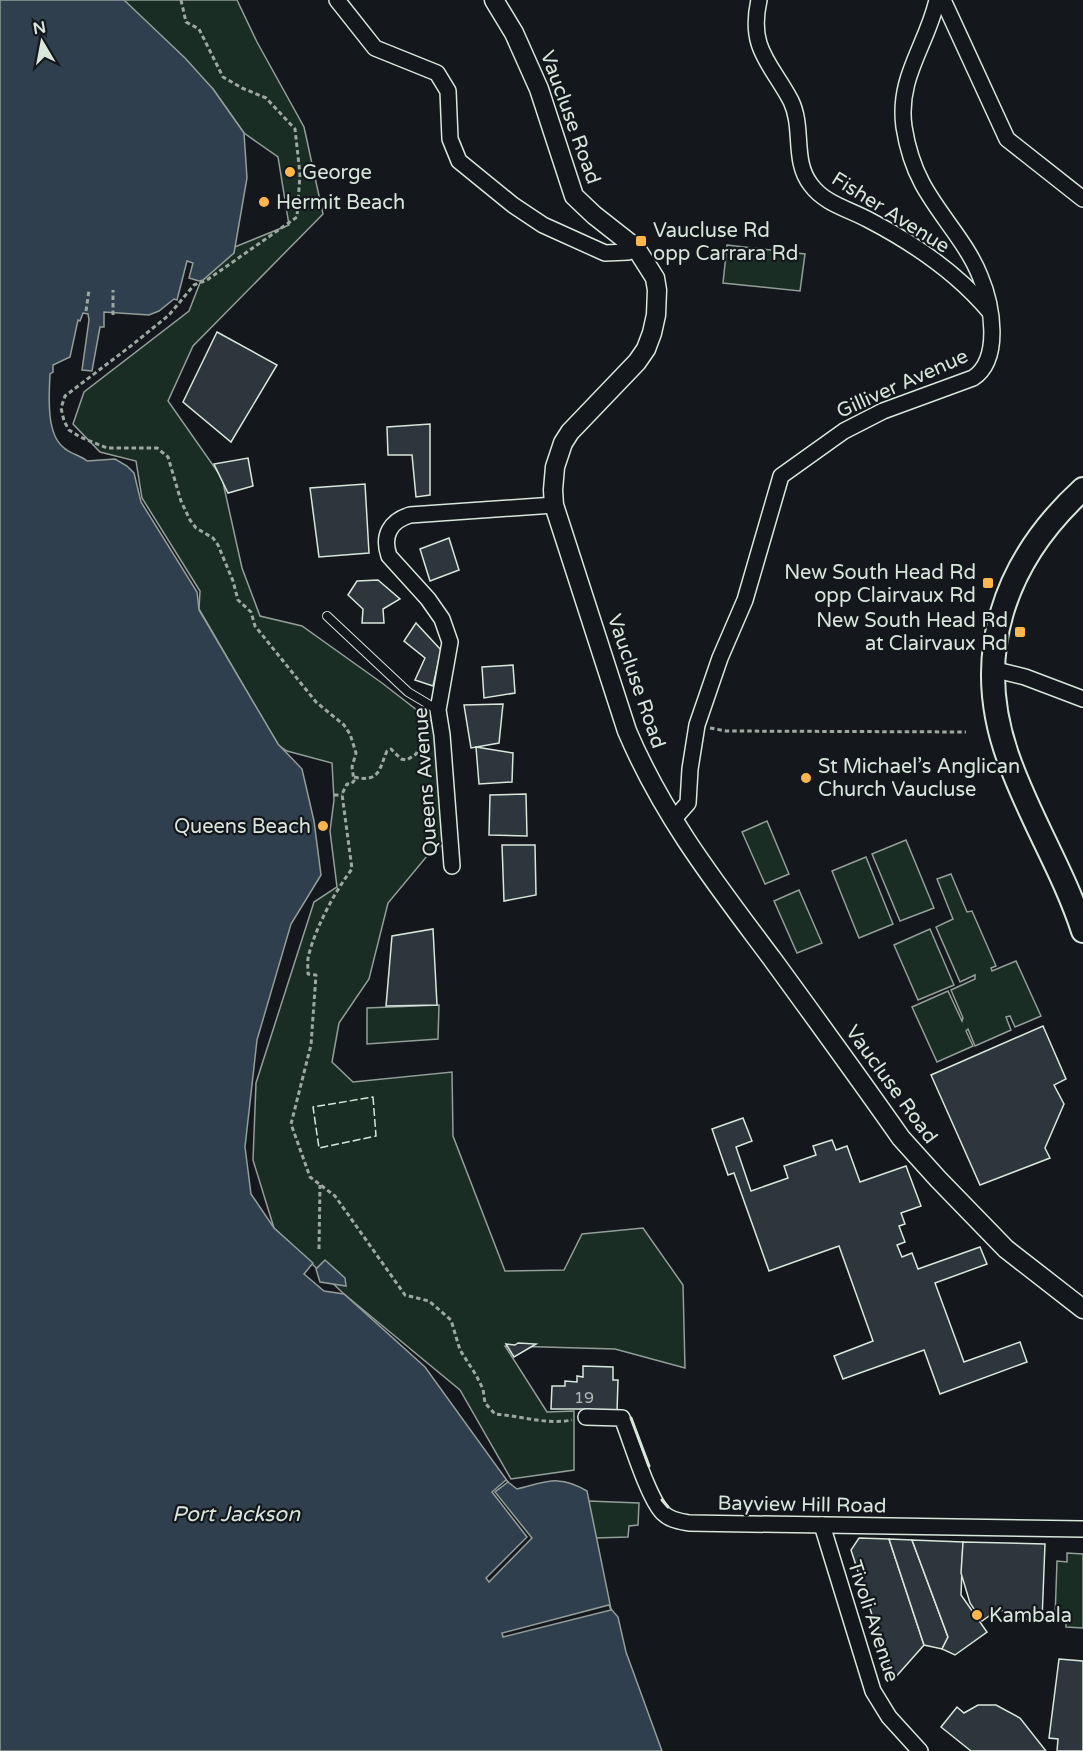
<svg xmlns="http://www.w3.org/2000/svg" width="1083" height="1751" viewBox="0 0 1083 1751" font-family="'Varela Round',sans-serif">
<rect width="100%" height="100%" fill="#14181c"/>
<g fill="#1a2d24" stroke="#939e99" stroke-width="1.5">
<path d="M115,0H237L257,42L304,127L323,214L193,346L168,401L222,478L242,568L260,616L302,626L382,683L436,725L444,843L427,856L388,903L369,979L339,1023L332,1062L353,1082L452,1072L453,1136L505,1271L564,1270L582,1234L643,1228L683,1285L685,1368L615,1349L505,1346L547,1412L574,1411V1470L511,1479L460,1390L344,1294L274,1228L253,1160L256,1083L314,902L337,887L330,831L334,800L332,763L287,751L278,745L199,609L200,591L142,498L136,461L100,452L73,424L84,392L189,311L210,257L289,225L278,157L244,133L213,89Z"/>
<path d="M727,245L805,254L800,291L723,283Z"/>
<path d="M767,821L789,874L765,884L742,832Z"/>
<path d="M906,840L934,908L900,921L872,854Z"/>
<path d="M866,857L893,924L859,938L832,871Z"/>
<path d="M951,874L967,912L972,911L996,966L991,968L992,971L1016,961L1041,1016L1015,1027L1010,1016L1006,1017L1011,1030L975,1046L968,1029L966,1031L973,1046L937,1062L912,1007L948,991L962,1021L963,1018L951,990L975,979V975L960,982L936,927L953,919L937,879Z"/>
<path d="M799,890L822,943L797,953L774,901Z"/>
<path d="M930,929L954,985L918,1000L894,945Z"/>
<path d="M439,1005L438,1039L367,1044V1008Z"/>
<path d="M588,1501L639,1503L638,1525L629,1526L628,1537L595,1538Z"/>
<path d="M1067,1553L1083,1554V1628L1066,1627V1619L1055,1618L1057,1561L1067,1562Z"/>
</g>
<g fill="#2f3f4d" stroke="#939e99" stroke-width="1.5">
<path d="M0,0H124L185,58L213,89L244,133L247,178L234,253L203,280L199,281L189,278L193,263L187,261L177,300L174,299L159,311L149,315L104,312V327H100L92,371L82,370L89,320L88,314L83,313L80,321L78,320L70,357L53,365V372L50,374C49,395 46,433 63,447C70,454 80,455 87,461L115,459L127,466L134,473L141,502L197,592L199,610L278,744L302,769L314,821L321,875L291,924L257,1040L245,1147L251,1194L274,1228L313,1263L304,1274L324,1291L344,1294L425,1367L508,1482L517,1489C546,1482 559,1474 587,1491L611,1609L618,1617L626,1652L662,1751H0Z"/>
<path d="M325,1260L345,1278L346,1286L320,1282L316,1269Z"/>
</g>
<g fill="#14181c" stroke="#939e99" stroke-width="1.5">
<path d="M506,1480L508,1482L495,1492L532,1538L489,1582L486,1578L527,1537L492,1492Z"/>
<path d="M609,1605L611,1610L503,1637L502,1633Z"/>
</g>
<g fill="#2c363c" stroke="#d8e6dc" stroke-width="1.5">
<path d="M217,332L277,365L231,442L183,402Z"/>
<path d="M430,424V495L416,497L412,455H388L387,427Z"/>
<path d="M248,458L253,486L228,493L214,464Z"/>
<path d="M365,484L369,553L319,557L310,488Z"/>
<path d="M449,538L459,570L430,581L420,549Z"/>
<path d="M378,580L400,599L383,609L384,623H362L363,609L348,595L357,581Z"/>
<path d="M416,623L441,650L433,686L415,680L425,658L404,641Z"/>
<path d="M513,665L515,693L484,698L482,667Z"/>
<path d="M503,704L499,743L471,748L464,705Z"/>
<path d="M476,747L513,753L512,782L479,784Z"/>
<path d="M526,794L527,836L489,835L490,795Z"/>
<path d="M502,845H535L536,895L504,901Z"/>
<path d="M433,929L437,1005L386,1006L392,936Z"/>
<path d="M1043,1026L1066,1079L1054,1085L1064,1104L1045,1148L1050,1158L980,1185L931,1075Z"/>
<path d="M743,1118L752,1141L736,1147L751,1191L788,1178L784,1166L816,1155L813,1146L832,1140L836,1150L847,1146L860,1182L906,1166L921,1206L901,1213L905,1224L899,1226L905,1242L897,1245L902,1257L912,1253L918,1269L980,1247L987,1264L935,1283L964,1362L1020,1342L1027,1362L940,1394L924,1350L843,1379L834,1356L873,1341L839,1246L769,1271L734,1173L728,1175L712,1129Z"/>
<path d="M518,1343L536,1344L514,1357L506,1344L515,1345Z"/>
<path d="M583,1366L613,1367V1380H618L617,1412L586,1409H551L552,1386H565V1381L577,1382V1376L583,1377Z"/>
<path d="M859,1538L889,1539L924,1645L893,1680L851,1550Z"/>
<path d="M889,1539L912,1540L948,1637L942,1649L924,1645Z"/>
<path d="M912,1540L963,1542L961,1595L987,1632L955,1655L942,1649L948,1637Z"/>
<path d="M963,1542L1045,1544L1042,1620L1017,1619L999,1609L982,1621L970,1603L961,1573Z"/>
<path d="M1059,1659L1083,1661V1751H1057L1058,1739L1049,1738Z"/>
<path d="M978,1705H996L1020,1718L1046,1751H971L941,1727L957,1707L964,1713Z"/>
</g>
<g fill="none" stroke-linecap="round" stroke-linejoin="round">
<g stroke="#d8e6dc" stroke-width="10">
<path id="service" d="M327,616L408,692L438,710"/>
</g>
<g stroke="#d8e6dc" stroke-width="18">
<g id="minor">
<path d="M337,0L375,48L437,73L448,91L450,139L459,161L513,205L543,225L605,253L628,252L636,248"/>
<path d="M759,0C748,49 771,63 791,101C804,128 792,161 811,185C825,204 849,209 869,220C913,243 957,273 989,311"/>
<path d="M943,0L1007,139L1083,199"/>
<path d="M992,669L1025,677L1083,699"/>
<path d="M673,820L688,803L690,769L697,725L720,658L745,600L781,476L844,431L883,411L973,378C1002,359 992,304 980,276C967,243 939,215 922,183C913,166 907,146 904,127C897,77 927,45 937,0"/>
<path d="M452,866L442,735L438,710L450,642L442,619L428,599L389,556C382,536 390,521 410,515L554,505"/>
<path d="M586,1417L622,1418C631,1440 648,1498 663,1513C670,1520 679,1521 689,1523L1083,1529"/>
<path d="M822,1525L873,1691L889,1717L920,1751"/>
</g>
</g>
<g stroke="#d8e6dc" stroke-width="21">
<path id="tertiary" d="M494,0L514,33L539,89L574,196L594,215L636,248L655,278L657,290L656,315L652,333L646,349L637,362L570,432L563,443L555,467L553,490L554,505L627,731C664,818 717,885 773,960C816,1019 859,1078 901,1138L938,1179L1006,1249L1083,1309"/>
</g>
<g stroke="#d8e6dc" stroke-width="26">
<path id="primary" d="M1083,489C1003,562 971,657 1009,760C1030,819 1064,872 1083,931"/>
</g>
<g stroke="#9da8a2" stroke-width="3" stroke-dasharray="4.5 3" stroke-linecap="butt">
<path d="M181,0L186,22L199,29L223,77L242,88L266,98L295,129L300,174L297,217L207,280L194,285L169,315L132,345L65,396L61,408L64,421L69,430L80,437L107,448H157L168,457L181,501L190,520L196,528L213,538L218,545L233,581L238,600L251,612L255,626L316,702L344,725L350,734L356,753L352,767L354,781L351,784H347L342,794L352,869C335,891 316,927 309,954C307,960 308,967 308,974L316,975L311,1045L291,1124L310,1177L335,1196L405,1295L429,1301L451,1320L460,1350L476,1375L483,1389L485,1403L495,1414C521,1416 547,1425 572,1420"/>
<path d="M86,311L89,290"/>
<path d="M113,315V290"/>
<path d="M710,728L726,731L966,732"/>
<path d="M354,777C380,783 379,769 387,751L391,749L401,759L407,760L416,754L421,744L429,741"/>
<path d="M334,795H342"/>
<path d="M319,1249L320,1185"/>
</g>
<use href="#service" stroke="#14181c" stroke-width="8"/>
<use href="#minor" stroke="#14181c" stroke-width="15"/>
<use href="#tertiary" stroke="#14181c" stroke-width="18"/>
<use href="#primary" stroke="#14181c" stroke-width="22"/>
<path stroke="#d8e6dc" stroke-width="1.5" stroke-dasharray="8 3" stroke-linecap="butt" d="M373,1097L376,1136L319,1148L313,1107Z"/>
<g stroke="#d8e6dc" stroke-width="3">
<path d="M631,1418L649,1466"/>
<path d="M662,1500L668,1507"/>
</g>
</g>
<g fill="#ffb74d" stroke="#14181c" stroke-width="2">
<circle cx="290" cy="172" r="6"/>
<circle cx="264" cy="202" r="6"/>
<rect x="635" y="235" width="12" height="12" rx="3"/>
<rect x="982" y="577" width="12" height="12" rx="3"/>
<rect x="1014" y="626" width="12" height="12" rx="3"/>
<circle cx="806" cy="778" r="6"/>
<circle cx="323" cy="826" r="6"/>
<circle cx="977" cy="1615" r="6"/>
</g>
<g text-anchor="middle" stroke-width="4.5" stroke-linejoin="round" paint-order="stroke">
<g font-size="16" fill="#adbab4">
<text x="584" y="1403">19</text>
</g>
<g font-size="20" fill="#d8e6dc" stroke="#14181c">
<text transform="translate(571 117) rotate(70)" y="7">Vaucluse Road</text>
<text transform="translate(891 212) rotate(32)" y="7">Fisher Avenue</text>
<text transform="translate(902 383) rotate(-24)" y="7">Gilliver Avenue</text>
<text transform="translate(637 681) rotate(71)" y="7">Vaucluse Road</text>
<text transform="translate(425 782) rotate(-94)" y="7">Queens Avenue</text>
<text transform="translate(892 1084) rotate(54)" y="7">Vaucluse Road</text>
<text transform="translate(802 1504) rotate(1)" y="7">Bayview Hill Road</text>
<text transform="translate(874 1621) rotate(72)" y="7">Tivoli Avenue</text>
</g>
<g font-size="20" fill="#d8e6dc" stroke="#14181c" text-anchor="start">
<text x="302" y="179">George</text>
<text x="276" y="209">Hermit Beach</text>
<text x="653" y="237">Vaucluse Rd<tspan x="653" dy="23">opp Carrara Rd</tspan></text>
<text x="976" y="579" text-anchor="end">New South Head Rd<tspan x="976" dy="23">opp Clairvaux Rd</tspan></text>
<text x="1008" y="627" text-anchor="end">New South Head Rd<tspan x="1008" dy="23">at Clairvaux Rd</tspan></text>
<text x="818" y="773">St Michael’s Anglican<tspan x="818" dy="23">Church Vaucluse</tspan></text>
<text x="311" y="833" text-anchor="end">Queens Beach</text>
<text x="989" y="1622">Kambala</text>
</g>
<g font-size="21" font-style="italic" fill="#d8e6dc" stroke="#14181c">
<text x="236" y="1521">Port Jackson</text>
</g>
</g>
<g transform="translate(42 42) rotate(350)" stroke="#14181c" stroke-width="4.5" paint-order="stroke">
<path d="M0-4.5L10 22L0 15L-10 22Z" fill="#d8e6dc"/>
<text y="-9" font-size="16" font-weight="bold" text-anchor="middle" fill="#d8e6dc">N</text>
</g>
</svg>
